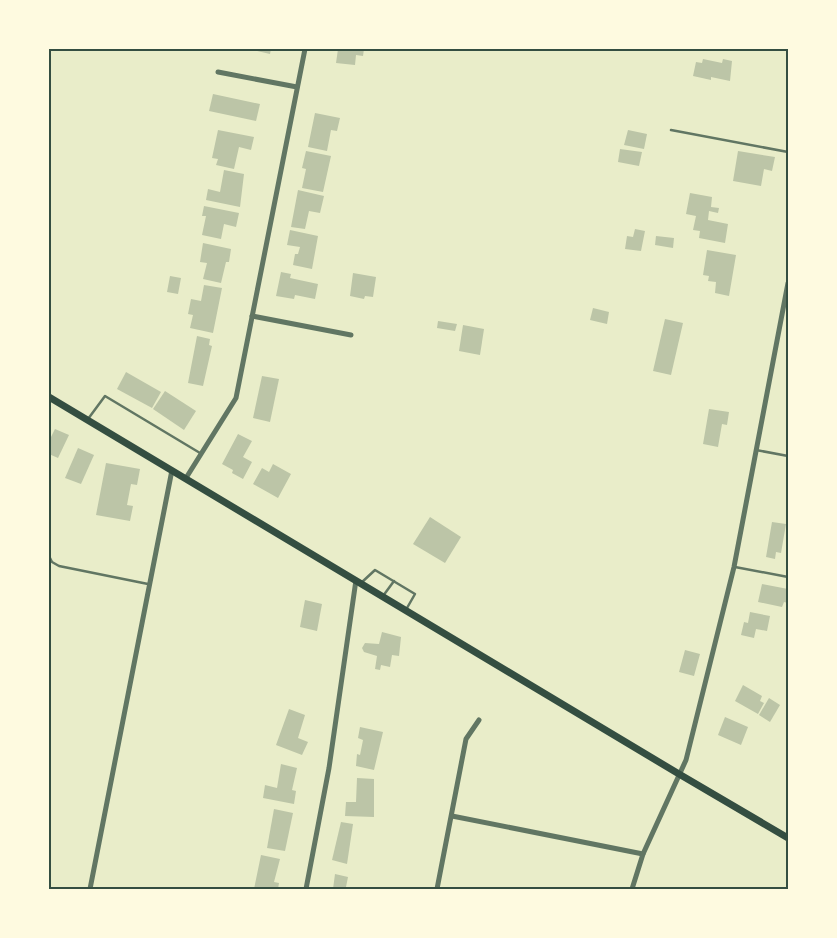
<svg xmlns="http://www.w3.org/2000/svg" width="837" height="938" viewBox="0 0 837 938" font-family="Lato,sans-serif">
<rect width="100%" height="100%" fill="#e9edc9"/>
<g fill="#bcc5a7">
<path d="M249,49H271L270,54Z"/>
<path d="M338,49H364L363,56L356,55L355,65L336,63Z"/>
<path d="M703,59L722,63L723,59L732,61L730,81L711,77V80L693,76L696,62L702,63Z"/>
<path d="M213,94L260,104L256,121L209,111Z"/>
<path d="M315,113L340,118L337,131L331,130L327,151L308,147Z"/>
<path d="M218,130L254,137L251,150L239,147L234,169L216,165L218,159L212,158Z"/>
<path d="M628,130L647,134L644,149L624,145Z"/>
<path d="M620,149L642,152L639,166L618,162Z"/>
<path d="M306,151L331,156L323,192L302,188L306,169L302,168Z"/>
<path d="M738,151L775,157L772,171L764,169L761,186L733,181Z"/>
<path d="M224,170L244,174L240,207L206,200L208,189L220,192Z"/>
<path d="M298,190L324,196L320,213L309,211L305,229L291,227Z"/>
<path d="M690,193L712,197L711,207L719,208L718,213L709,211L708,220L728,224L725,243L699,238L700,231L693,230L696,216L686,214Z"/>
<path d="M204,206L239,213L236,227L224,224L221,239L202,235L206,216H202Z"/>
<path d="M635,229L645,231L641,251L625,249L627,236L633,237Z"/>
<path d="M290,230L318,236L312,269L293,265L295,254H298L300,247L287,245Z"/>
<path d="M656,236L674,238L673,248L655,245Z"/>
<path d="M203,243L231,249L229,262H226L221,283L203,279L207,263L200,262Z"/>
<path d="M707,250L736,255L729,296L715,293L716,282L708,281L709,276L703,275Z"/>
<path d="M281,272L291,274L290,278L318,284L315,299L295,295L294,299L276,296Z"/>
<path d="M353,273L376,277L373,297L365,296L364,299L350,296Z"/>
<path d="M170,276L181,278L178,294L167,292Z"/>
<path d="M204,285L222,288L213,333L190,328L193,315L188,314L191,299L201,301Z"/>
<path d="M593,308L609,312L607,324L590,320Z"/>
<path d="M665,319L683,323L671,375L653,371Z"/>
<path d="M438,321L457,324L455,331L437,328Z"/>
<path d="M463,325L484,329L480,355L459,351Z"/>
<path d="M197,336L210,339L209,345L212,346L203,386L188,383Z"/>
<path d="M126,372L161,392L152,408L117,389Z"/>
<path d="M262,376L279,379L270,422L253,418Z"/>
<path d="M165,391L196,411L184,430L153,409Z"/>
<path d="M709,409L729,412L727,425L722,424L718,447L703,444Z"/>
<path d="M55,429L69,435L58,458L49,454V441Z"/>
<path d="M238,434L252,441L243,457L252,462L243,479L232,473L233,470L222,464Z"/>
<path d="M78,448L94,455L81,484L65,478Z"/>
<path d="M106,463L140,469L137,485L131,484L127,505L133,506L130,521L96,515Z"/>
<path d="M273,464L291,474L278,498L253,484L262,468L269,472Z"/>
<path d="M430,517L461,537L445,563L413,544Z"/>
<path d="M772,522L786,524L781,553L776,552L775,559L766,557Z"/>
<path d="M762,584L788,589V603L784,602L782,607L758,602Z"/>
<path d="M305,600L322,604L317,631L300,627Z"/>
<path d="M750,612L770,616L767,631L756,629L754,638L741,635L744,622L748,623Z"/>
<path d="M382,632L401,637L399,656L392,655L390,667L381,665L380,670L375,669L377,656L364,652L362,648L365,643L379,644Z"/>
<path d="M685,650L700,654L694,676L679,672Z"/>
<path d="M743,685L762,696L760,701L764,703L758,714L735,701Z"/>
<path d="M769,698L780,705L770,722L759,715Z"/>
<path d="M289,709L305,715L298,738L308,742L302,755L276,745Z"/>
<path d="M725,717L748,727L741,745L718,735Z"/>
<path d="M360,727L383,732L374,770L356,766L357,754L360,755L363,740L358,738Z"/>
<path d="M281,764L297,768L292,790L296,791L294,804L263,798L265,785L277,788Z"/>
<path d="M357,778L374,779V817L345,816L346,802H356Z"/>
<path d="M274,809L293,813L285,851L267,848Z"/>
<path d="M341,822L353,824L347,864L332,860Z"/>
<path d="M261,855L280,859L274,882L279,883L278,889H254Z"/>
<path d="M335,874L348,877L346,887L350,889H333Z"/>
</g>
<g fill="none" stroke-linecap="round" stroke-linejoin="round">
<g stroke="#617663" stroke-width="2.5">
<path d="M671,130L788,152"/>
<path d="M88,419L105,396L200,453"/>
<path d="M756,450L788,456"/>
<path d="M49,556L52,562L59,566L148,584"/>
<path d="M735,567L788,577"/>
<path d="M361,583L375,570L415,594L407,608"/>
<path d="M383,596L394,581"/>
</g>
<g stroke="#617663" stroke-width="5">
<path d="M218,72L297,87"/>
<path d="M252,316L351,335"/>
<path d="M186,478L236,398L305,49"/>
<path d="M452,816L643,854"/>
<path d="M90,889L172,470"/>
<path d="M306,889L329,768L356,580"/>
<path d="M437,889L466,739L479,720"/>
<path d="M632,889L643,854L686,760L734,567L788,283"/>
</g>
<path stroke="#344e41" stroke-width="7" d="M49,397L679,774L788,838"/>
</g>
<rect width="837" height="938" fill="none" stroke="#fefae0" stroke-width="100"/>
<rect x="50" y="50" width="737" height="838" fill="none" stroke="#344e41" stroke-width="2"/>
</svg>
